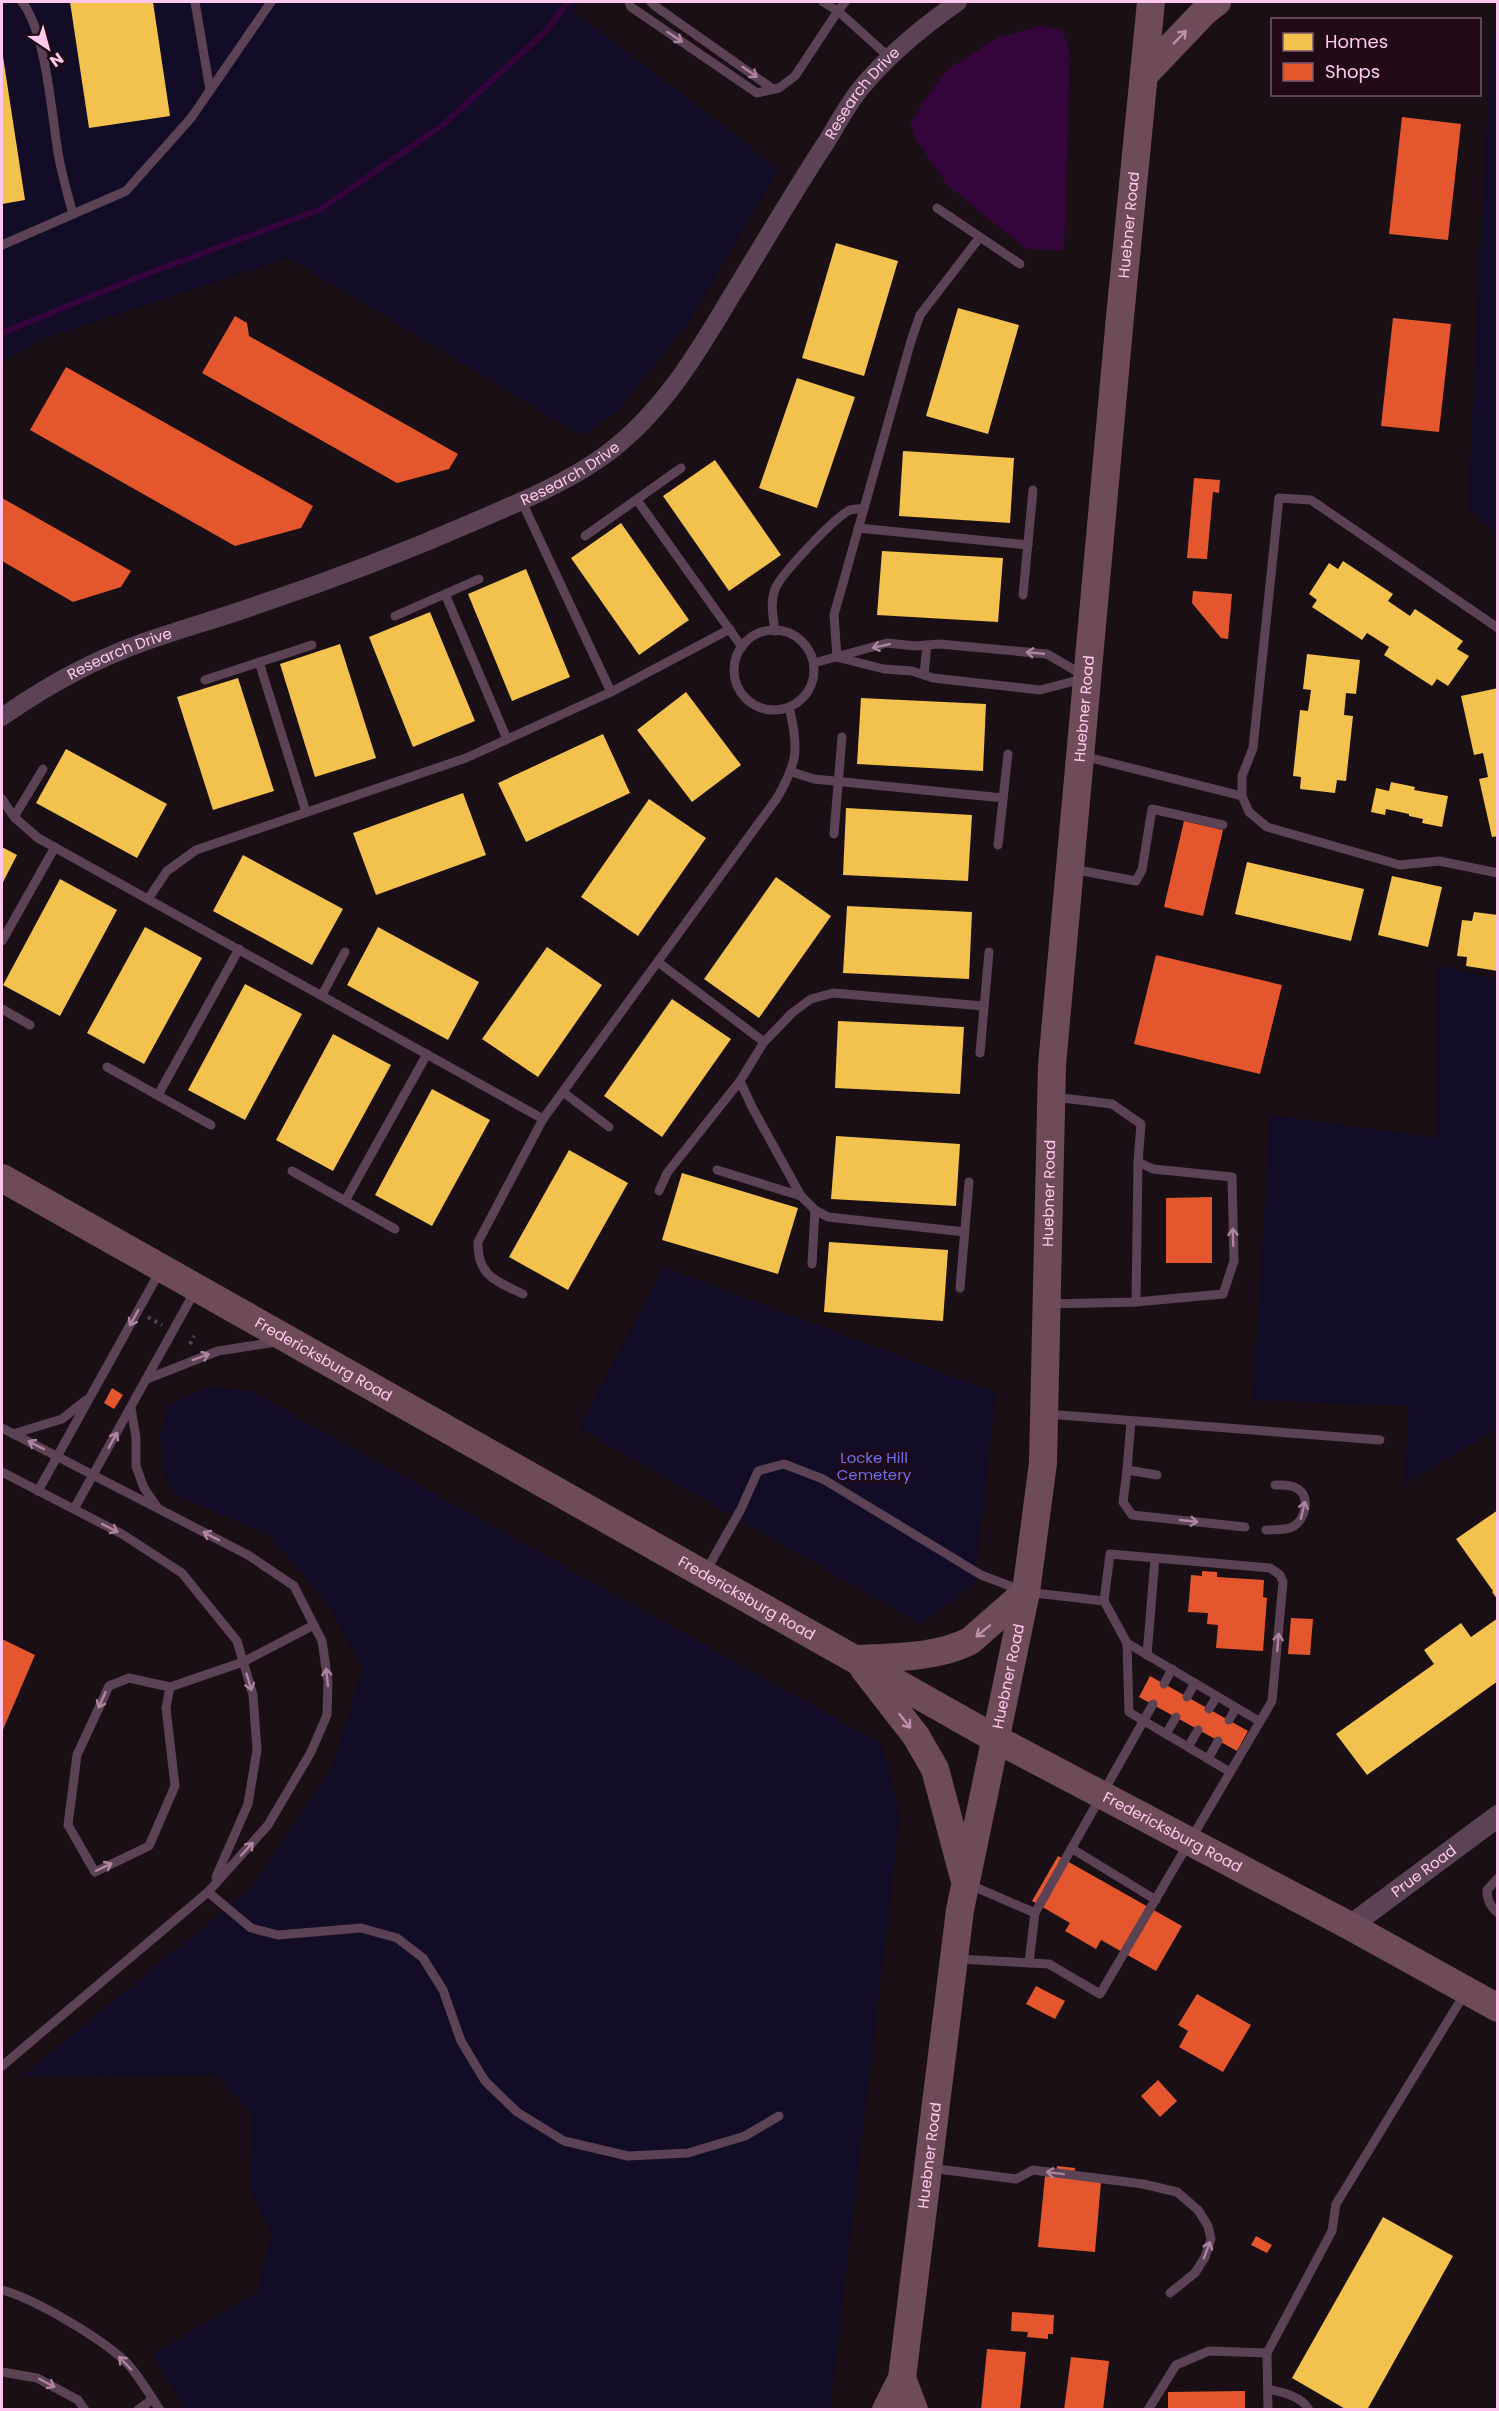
<svg xmlns="http://www.w3.org/2000/svg" width="1499" height="2411" viewBox="0 0 1499 2411" font-family="Poppins,sans-serif">
<rect width="100%" height="100%" fill="#1a0f15"/>
<g fill="#130c26">
<path d="M2,2H579L573,10L779,169L687,325L617,411L582,436L289,258L41,340L2,362Z"/>
<path d="M1491,32L1498,34L1497,534L1468,508Z"/>
<path d="M1437,965L1497,979V1429L1404,1484L1409,1406L1253,1400L1270,1115L1438,1138Z"/>
<path d="M664,1267L996,1393L974,1585L921,1624L579,1428Z"/>
<path d="M209,1388L249,1390L882,1744L900,1815L830,2409H185L152,2354L258,2292L271,2234L250,2189L252,2114L217,2075L21,2077L251,1888L331,1769L363,1668L327,1603L269,1535L174,1494L163,1471L160,1434L171,1403Z"/>
</g>
<path fill="#33053a" d="M1040,26L1062,30L1070,52L1064,250L1027,249L948,186L916,140L910,124L924,101L947,70L998,37Z"/>
<g fill="#f2c14e">
<path d="M70,2H153L170,116L89,128Z"/>
<path d="M2,50L25,200L2,204Z"/>
<path d="M836,243L898,261L864,376L802,358Z"/>
<path d="M958,308L1019,325L988,434L926,416Z"/>
<path d="M797,378L855,397L817,508L759,488Z"/>
<path d="M903,451L1014,458L1010,523L899,516Z"/>
<path d="M715,460L781,555L729,591L663,496Z"/>
<path d="M621,523L689,620L639,655L571,558Z"/>
<path d="M882,551L1003,558L998,622L877,615Z"/>
<path d="M1343,561L1393,594L1388,601L1410,616L1415,609L1463,641L1457,649L1469,656L1448,686L1437,679L1432,686L1384,655L1389,647L1367,633L1362,640L1312,607L1317,600L1309,594L1329,563L1338,569Z"/>
<path d="M526,569L570,677L512,701L468,594Z"/>
<path d="M430,612L475,721L413,747L369,637Z"/>
<path d="M340,644L376,758L315,777L280,664Z"/>
<path d="M1307,654L1360,660L1356,694L1346,693L1344,715L1353,716L1346,781L1337,780L1335,793L1300,789L1301,777L1293,776L1300,710L1308,711L1311,690L1303,689Z"/>
<path d="M238,678L274,791L213,810L177,697Z"/>
<path d="M1498,688V836L1492,837L1479,779L1488,777L1483,753L1474,755L1461,696Z"/>
<path d="M686,692L741,765L692,802L637,730Z"/>
<path d="M861,698L986,704L983,771L857,764Z"/>
<path d="M603,734L630,793L526,842L498,783Z"/>
<path d="M66,749L167,804L137,858L36,803Z"/>
<path d="M1391,782L1415,787L1414,790L1448,796L1442,827L1422,823L1423,819L1409,816V814L1386,809L1385,815L1371,812L1376,788L1389,791Z"/>
<path d="M463,793L486,855L376,895L353,833Z"/>
<path d="M649,799L706,838L638,936L581,897Z"/>
<path d="M846,808L972,815L968,881L843,875Z"/>
<path d="M2,847L17,855L2,884Z"/>
<path d="M243,855L343,909L312,965L213,911Z"/>
<path d="M1247,862L1364,889L1351,941L1235,914Z"/>
<path d="M1392,876L1442,887L1428,947L1378,935Z"/>
<path d="M776,877L831,916L759,1018L704,979Z"/>
<path d="M60,879L117,910L60,1016L3,985Z"/>
<path d="M847,906L972,912L969,979L843,973Z"/>
<path d="M1474,912L1498,915V971L1466,966L1467,957L1457,956L1462,920L1472,921Z"/>
<path d="M145,927L202,958L144,1064L87,1033Z"/>
<path d="M378,927L479,982L448,1040L347,985Z"/>
<path d="M547,947L602,985L538,1077L482,1039Z"/>
<path d="M245,984L302,1014L245,1120L188,1090Z"/>
<path d="M672,999L731,1039L662,1137L604,1096Z"/>
<path d="M838,1021L964,1027L960,1094L835,1088Z"/>
<path d="M333,1034L391,1065L333,1171L276,1140Z"/>
<path d="M432,1089L490,1120L432,1226L375,1195Z"/>
<path d="M836,1136L960,1144L956,1206L831,1199Z"/>
<path d="M569,1150L628,1183L568,1290L509,1257Z"/>
<path d="M682,1173L798,1208L778,1274L662,1240Z"/>
<path d="M829,1242L948,1250L943,1321L824,1312Z"/>
<path d="M1498,1510V1600L1492,1592L1493,1591L1456,1539Z"/>
<path d="M1498,1618V1681L1367,1775L1336,1734L1434,1664L1424,1650L1461,1623L1471,1637Z"/>
<path d="M1383,2217L1453,2256L1367,2410H1347L1292,2378Z"/>
</g>
<g fill="#e4572e">
<path d="M1402,117L1461,124L1448,240L1389,234Z"/>
<path d="M235,316L247,323L249,336L458,454L449,469L397,483L202,373Z"/>
<path d="M1393,318L1451,324L1439,432L1381,426Z"/>
<path d="M66,367L313,506L301,528L235,546L30,430Z"/>
<path d="M1194,478L1220,480L1219,493L1213,492L1207,559L1187,558Z"/>
<path d="M2,498L131,571L121,587L73,602L2,561Z"/>
<path d="M1193,591L1232,594L1228,639L1221,638L1192,603Z"/>
<path d="M1184,821L1223,830L1203,916L1164,907Z"/>
<path d="M1156,955L1282,985L1260,1074L1134,1044Z"/>
<path d="M1212,1197V1263H1166V1198Z"/>
<path d="M112,1388L123,1395L114,1409L104,1403Z"/>
<path d="M1202,1571L1217,1572V1577L1264,1580L1263,1597L1267,1598L1263,1651L1216,1648L1218,1625L1207,1624L1208,1613L1188,1612L1191,1575L1202,1576Z"/>
<path d="M1291,1618L1313,1619L1310,1655L1288,1654Z"/>
<path d="M2,1639L35,1655L2,1732Z"/>
<path d="M1150,1676L1248,1731L1237,1751L1139,1697Z"/>
<path d="M1058,1856L1182,1926L1156,1971L1101,1940L1096,1949L1065,1931L1070,1923L1032,1901Z"/>
<path d="M1036,1986L1065,2001L1055,2019L1026,2004Z"/>
<path d="M1197,1994L1251,2025L1223,2072L1179,2047L1188,2031L1178,2025Z"/>
<path d="M1158,2080L1177,2101L1160,2117L1141,2096Z"/>
<path d="M1057,2166L1075,2168L1074,2179L1101,2182L1095,2252L1038,2247L1045,2176L1056,2177Z"/>
<path d="M1256,2236L1272,2245L1267,2253L1251,2245Z"/>
<path d="M1012,2312L1054,2315L1053,2334H1048V2339L1027,2337L1028,2332L1011,2331Z"/>
<path d="M987,2349L1026,2352L1020,2410H981Z"/>
<path d="M1071,2357L1109,2361L1103,2410H1064Z"/>
<path d="M1245,2391V2410H1168V2392Z"/>
</g>
<g fill="none" stroke-linecap="round" stroke-linejoin="round">
<path stroke="#33053a" stroke-width="6" d="M2,333L136,278L321,209L444,124L547,30L568,2"/>
<g stroke="#55415e" stroke-width="4" stroke-dasharray="3 4.5" stroke-linecap="butt">
<path d="M148,1317L162,1325"/>
<path d="M190,1344L194,1336"/>
</g>
<g stroke="#5c4255" stroke-width="9">
<path d="M22,2C45,31 51,107 57,146C60,169 67,192 73,214"/>
<path d="M195,2L210,90"/>
<path d="M629,2L631,7L757,93L779,88L795,76L838,11L823,2"/>
<path d="M651,2L655,6L773,89"/>
<path d="M845,2L838,11L889,57"/>
<path d="M937,208L1020,264"/>
<path d="M2,245L126,191L191,118L271,2"/>
<path d="M637,500L742,647"/>
<path d="M522,502L611,692"/>
<path d="M858,528L1028,545"/>
<path d="M585,536L681,468"/>
<path d="M445,594L507,739"/>
<path d="M1023,595L1033,490"/>
<path d="M395,616L479,579"/>
<path d="M1498,628L1311,500L1279,498L1253,748L1242,776V796L1249,812L1267,827L1400,865L1439,861L1498,873"/>
<circle cx="774" cy="670" r="40"/>
<path d="M775,631C773,616 770,603 775,589C781,574 835,517 850,510C854,509 860,509 864,508"/>
<path d="M837,657L834,615L911,341L920,315L980,237"/>
<path d="M840,658L884,669L912,671L933,678L1040,690L1082,679"/>
<path d="M259,662L306,812"/>
<path d="M814,663L887,643L915,646L939,644L1047,654L1083,675"/>
<path d="M924,675L927,645"/>
<path d="M205,680L312,645"/>
<path d="M1083,756L1242,796"/>
<path d="M792,772L814,779L1003,798"/>
<path d="M2,799L14,817L38,838L543,1119"/>
<path d="M14,817L43,769"/>
<path d="M834,834L842,737"/>
<path d="M998,845L1008,754"/>
<path d="M1072,869L1136,881L1142,870L1152,809L1223,825"/>
<path d="M148,899L167,871L196,850L466,758L611,692L730,629"/>
<path d="M2,941L55,847"/>
<path d="M658,962L764,1042"/>
<path d="M322,995L345,952"/>
<path d="M2,1009L30,1025"/>
<path d="M980,1053L989,952"/>
<path d="M107,1067L211,1125"/>
<path d="M740,1081L752,1107L801,1196L815,1210L828,1217L965,1232"/>
<path d="M563,1092L609,1127"/>
<path d="M158,1095L239,949"/>
<path d="M717,1170L801,1196"/>
<path d="M292,1171L395,1229"/>
<path d="M659,1191L667,1173L740,1081L764,1042L792,1013L811,999L833,993L984,1006"/>
<path d="M345,1201L427,1054"/>
<path d="M812,1264L815,1210"/>
<path d="M960,1288L969,1182"/>
<path d="M523,1294C496,1281 477,1276 478,1242L543,1119L777,798C798,762 799,748 789,707"/>
<path d="M1136,1302L1138,1162"/>
<path d="M1049,1304L1136,1302L1223,1294L1234,1261L1232,1177L1153,1169L1138,1162L1141,1124L1112,1104L1054,1097"/>
<path d="M147,1379L218,1351L276,1342"/>
<path d="M131,1408L136,1438V1466L144,1488L157,1507"/>
<path d="M1047,1414L1380,1440"/>
<path d="M2,1428L248,1555L294,1586L322,1641L328,1682L327,1715L311,1752L268,1825L208,1892L2,2066"/>
<path d="M13,1434L62,1419L86,1400"/>
<path d="M1127,1470L1131,1421"/>
<path d="M2,1472L122,1534L182,1573L237,1641L253,1695L257,1750L248,1804L216,1877"/>
<path d="M1157,1475L1127,1470L1123,1502L1132,1515L1245,1527"/>
<path d="M38,1491L160,1271"/>
<path d="M74,1509L195,1291"/>
<path d="M1266,1530C1275,1529 1287,1531 1294,1526C1306,1518 1310,1497 1298,1489C1291,1484 1283,1485 1275,1485"/>
<path d="M706,1571L741,1509L758,1471L784,1464L823,1479L981,1575L1026,1592L1104,1601"/>
<path d="M1127,1643L1259,1721"/>
<path d="M1147,1655L1155,1558"/>
<path d="M1164,1684L1172,1669"/>
<path d="M170,1687L166,1708L175,1786L149,1846L95,1872L68,1825L77,1755L109,1686L129,1678L170,1687L243,1662L314,1625"/>
<path d="M1187,1697L1195,1683"/>
<path d="M1209,1709L1217,1696"/>
<path d="M1229,1720L1236,1708"/>
<path d="M1166,1734L1176,1717"/>
<path d="M1188,1747L1198,1730"/>
<path d="M1208,1759L1218,1741"/>
<path d="M1071,1848L1156,1900"/>
<path d="M1498,1878L1487,1890C1487,1899 1490,1907 1498,1913"/>
<path d="M968,1884L1035,1913"/>
<path d="M208,1892L251,1928L278,1935L361,1928L397,1938L423,1958L443,1990L461,2041L485,2081L517,2112L564,2141L628,2156L688,2153L745,2136L779,2116"/>
<path d="M957,1959L1049,1964L1100,1994L1272,1701L1283,1582L1280,1575L1270,1568L1110,1554L1104,1601L1127,1643L1129,1712L1230,1772"/>
<path d="M1029,1963L1035,1913L1153,1704"/>
<path d="M930,2168L1016,2179L1033,2170L1143,2184L1177,2192L1198,2210L1208,2226L1211,2239L1205,2257L1195,2273L1170,2293"/>
<path d="M2,2290C35,2299 99,2337 125,2361C138,2374 149,2394 160,2410"/>
<path d="M2,2372L37,2378L78,2400L85,2410"/>
<path d="M1268,2389C1281,2392 1302,2396 1309,2410"/>
<path d="M138,2410L153,2399"/>
<path d="M1148,2410L1176,2365L1209,2351L1267,2353"/>
<path d="M1268,2410L1267,2353L1332,2231L1336,2204L1465,1993"/>
</g>
<path stroke="#5c4255" stroke-width="18" id="s1" d="M2,717C46,686 93,660 144,642C181,629 220,618 257,605C332,580 405,552 478,520C522,501 566,483 605,455C662,413 697,354 732,295C764,243 794,191 827,141C838,123 848,104 861,88C889,54 922,27 958,2"/>
<path stroke="#5c4255" stroke-width="22" id="s2" d="M1350,1926L1498,1816"/>
<g stroke="#6e4b59" stroke-width="28">
<path d="M1144,75L1205,11L1217,2"/>
<path id="s3" d="M2,1178L996,1739L1350,1926L1498,2008"/>
<path d="M856,1659C893,1657 937,1658 970,1641L1026,1592"/>
<path d="M864,1669L916,1736L935,1769L964,1878"/>
<path d="M902,2378L914,2410"/>
<path id="s4" d="M886,2410L902,2378L960,1910L1026,1592L1043,1463L1052,1065L1120,317L1151,2"/>
</g>
</g>
<defs><path id="oneway-shaft" d="M-6 0H5M1.5-3L5.5 0L1.5 3" fill="none" stroke-width="1.6" stroke-linecap="round" stroke-linejoin="round" transform="scale(1.5)"/></defs>
<g stroke="#ae85a0">
<use href="#oneway-shaft" transform="translate(675 37) rotate(34)"/>
<use href="#oneway-shaft" transform="translate(750 72) rotate(35)"/>
<use href="#oneway-shaft" transform="translate(881 646) rotate(168)"/>
<use href="#oneway-shaft" transform="translate(1035 653) rotate(-175)"/>
<use href="#oneway-shaft" transform="translate(1233 1237) rotate(-92)"/>
<use href="#oneway-shaft" transform="translate(134 1318) rotate(119)"/>
<use href="#oneway-shaft" transform="translate(201 1357) rotate(-20)"/>
<use href="#oneway-shaft" transform="translate(113 1440) rotate(-61)"/>
<use href="#oneway-shaft" transform="translate(36 1445) rotate(-153)"/>
<use href="#oneway-shaft" transform="translate(1303 1510) rotate(-76)"/>
<use href="#oneway-shaft" transform="translate(1189 1521) rotate(6)"/>
<use href="#oneway-shaft" transform="translate(110 1528) rotate(27)"/>
<use href="#oneway-shaft" transform="translate(211 1536) rotate(-153)"/>
<use href="#oneway-shaft" transform="translate(1278 1642) rotate(-85)"/>
<use href="#oneway-shaft" transform="translate(327 1677) rotate(-96)"/>
<use href="#oneway-shaft" transform="translate(249 1682) rotate(73)"/>
<use href="#oneway-shaft" transform="translate(102 1700) rotate(114)"/>
<use href="#oneway-shaft" transform="translate(247 1849) rotate(-48)"/>
<use href="#oneway-shaft" transform="translate(104 1867) rotate(-25)"/>
<use href="#oneway-shaft" transform="translate(1055 2173) rotate(-173)"/>
<use href="#oneway-shaft" transform="translate(1207 2250) rotate(-69)"/>
<use href="#oneway-shaft" transform="translate(125 2363) rotate(-134)"/>
<use href="#oneway-shaft" transform="translate(47 2383) rotate(28)"/>
</g>
<g stroke="#be90aa">
<use href="#oneway-shaft" transform="translate(1180 37) rotate(-46)"/>
<use href="#oneway-shaft" transform="translate(983 1631) rotate(141)"/>
<use href="#oneway-shaft" transform="translate(905 1721) rotate(52)"/>
</g>
<g text-anchor="middle" stroke-width="6" stroke-linejoin="round" paint-order="stroke">
<g font-size="15" fill="#ffc8ec" stroke="#1f0a16">
<text dy="5" stroke="none"><textPath href="#s1" startOffset="1106">Research Drive</textPath></text>
<text dy="5" stroke="none"><textPath href="#s4" startOffset="2204">Huebner Road</textPath></text>
<text dy="5" stroke="none"><textPath href="#s1" startOffset="620">Research Drive</textPath></text>
<text dy="5" stroke="none"><textPath href="#s1" startOffset="134">Research Drive</textPath></text>
<text dy="5" stroke="none"><textPath href="#s4" startOffset="1718">Huebner Road</textPath></text>
<text dy="5" stroke="none"><textPath href="#s4" startOffset="1232">Huebner Road</textPath></text>
<text dy="5" stroke="none"><textPath href="#s3" startOffset="369">Fredericksburg Road</textPath></text>
<text dy="5" stroke="none"><textPath href="#s3" startOffset="855">Fredericksburg Road</textPath></text>
<text dy="5" stroke="none"><textPath href="#s4" startOffset="746">Huebner Road</textPath></text>
<text dy="5" stroke="none"><textPath href="#s3" startOffset="1341">Fredericksburg Road</textPath></text>
<text dy="5" stroke="none"><textPath href="#s2" startOffset="92">Prue Road</textPath></text>
<text dy="5" stroke="none"><textPath href="#s4" startOffset="260">Huebner Road</textPath></text>
</g>
<g font-size="15" fill="#6d6fef" stroke="#1f0a16">
<text x="874" y="1463">Locke Hill<tspan x="874" dy="17">Cemetery</tspan></text>
</g>
</g>
<rect width="1499" height="2411" fill="none" stroke="#ffc8ec" stroke-width="6"/>
<rect x="1271" y="18" width="210" height="78" fill="#1f0a16" stroke="#79566c" stroke-width="1.5"/>
<rect x="1283" y="33" width="30" height="18" fill="#f2c14e" stroke="#79566c" stroke-width="1.5"/>
<text x="1325" y="48" font-size="18" fill="#ffc8ec">Homes</text>
<rect x="1283" y="63" width="30" height="18" fill="#e4572e" stroke="#79566c" stroke-width="1.5"/>
<text x="1325" y="78" font-size="18" fill="#ffc8ec">Shops</text>
<g transform="translate(48 48) rotate(144)" stroke="#1f0a16" stroke-width="4.5" paint-order="stroke">
<path d="M0-4.5L10 22L0 15L-10 22Z" fill="#ffc8ec"/>
<text y="-9" font-size="16" font-weight="bold" text-anchor="middle" fill="#ffc8ec">N</text>
</g>
</svg>
